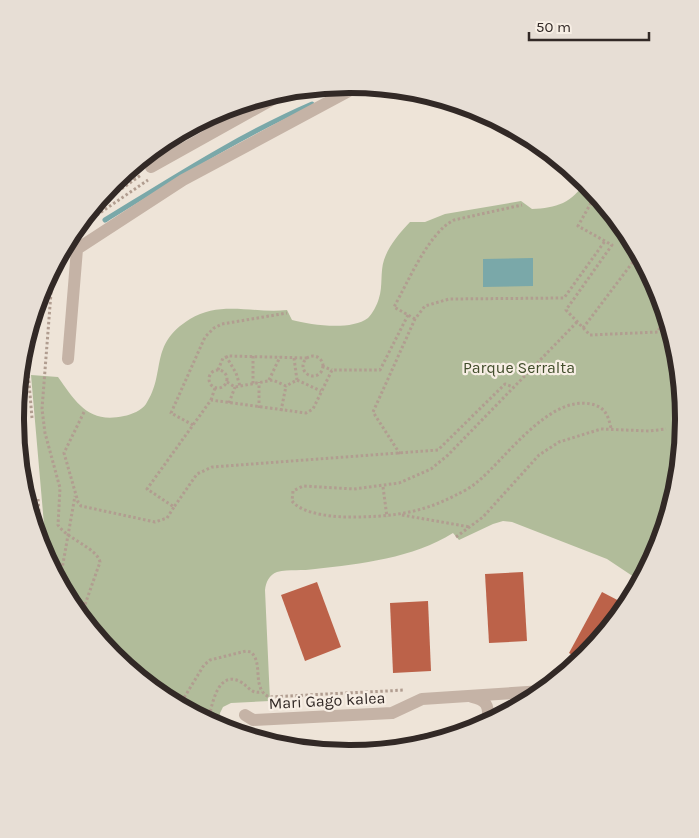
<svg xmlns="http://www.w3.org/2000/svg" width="699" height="838" viewBox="0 0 699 838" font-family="Karla,sans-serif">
<rect width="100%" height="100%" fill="#eee4d8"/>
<path fill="#b1bc9a" d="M585,181C644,239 682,326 683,409C683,417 678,424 677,431C676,438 680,446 681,453C681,481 671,502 659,525L664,528L658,547L640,581L607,559L512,522L503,521L493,524L459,540L453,533C413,558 361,564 315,569C303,571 289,569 277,572C269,575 266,582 265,590L270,701L231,703L223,707L220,713L221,728L163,697L113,655L71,605L47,559L31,375L58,377C76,402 88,424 124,416C131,415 142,410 146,404C167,372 148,345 190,319C221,300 255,314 287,310L292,320C311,325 351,331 368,318C373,313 377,305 379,298C383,286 380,272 384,260C389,245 399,234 410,222H425L445,214L521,201L532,209C556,208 573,203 585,181Z"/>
<path fill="#7aa8a9" d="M533,258V286L483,287V259Z"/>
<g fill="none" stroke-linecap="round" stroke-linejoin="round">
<path stroke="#7aa8a9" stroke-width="5" d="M105,220C172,179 240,135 312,104"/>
</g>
<g fill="#bc6249">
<path d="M523,572L527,641L489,643L485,574Z"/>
<path d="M317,582L341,647L305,661L281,595Z"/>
<path d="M602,592L627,605L581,660L569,653Z"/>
<path d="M428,601L431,671L393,673L390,603Z"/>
</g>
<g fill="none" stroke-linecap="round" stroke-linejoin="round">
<g stroke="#b19d90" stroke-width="3" stroke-dasharray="2.5 2.5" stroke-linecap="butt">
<path d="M301,93L309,88"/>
<path d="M127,171L135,179"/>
<path d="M596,194L578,226L612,245L566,310L590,335L658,332L665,313"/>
<path d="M89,212L141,175"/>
<path d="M72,232L148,180"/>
<path d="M53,267L42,409L45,433L60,488L58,525C67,539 97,548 100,562L81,616"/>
<path d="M408,315L380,370H332L313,409L306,413L211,400L147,489L174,507L197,474L212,467L438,450L505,384L513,387"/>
<path d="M415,319L394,307C408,282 429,232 454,220L522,205"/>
<path d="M31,321L27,360L32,418"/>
<path d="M577,322L448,455L431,469L399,483L354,489L303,486L293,491L292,501C302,514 333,517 349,517C388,517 420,514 456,495C462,492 470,488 476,483C505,460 548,395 591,404C605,407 608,415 611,428"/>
<path d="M583,328L639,254"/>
<path d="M226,356L236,373L240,386"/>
<path d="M253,356V384"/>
<circle cx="313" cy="366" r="10"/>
<path d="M294,358L297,380"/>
<path d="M322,366L332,370"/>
<circle cx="218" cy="379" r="9"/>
<path d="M218,370L223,358L229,356L307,358"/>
<path d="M269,380L280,357"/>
<path d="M227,382L235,387L273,380L286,386L297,380L321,391"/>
<path d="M211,400L215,388"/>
<path d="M229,403L235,387"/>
<path d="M259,408V382"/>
<path d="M281,411L286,386"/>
<path d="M84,412L64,453L78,502L81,506L155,522L167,518L174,507"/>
<path d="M193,425L171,413L205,337L214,328L222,324L287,313"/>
<path d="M400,454L373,412L415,319L425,306L449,299L564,298L605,241"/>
<path d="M383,487L387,517"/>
<path d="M38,499L42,549"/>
<path d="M402,515L470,527"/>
<path d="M456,537L483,517L539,455L559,442L601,429L649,431L666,429"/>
<path d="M74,608L73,592L62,569L75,496"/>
<path d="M179,706L204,665L210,660L246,651L251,652C264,664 251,688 269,697L405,690"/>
<path d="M208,721C212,706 217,669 241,682C249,687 251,694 262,692"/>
</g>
<g stroke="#c5b3a6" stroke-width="12">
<path d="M151,167L289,90"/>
<path d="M68,359L77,249L183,180L360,85"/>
<path d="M679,425L684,423"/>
<path d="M472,697C486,700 489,705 488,719"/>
<path d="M245,715L253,720L392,713L422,699L543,691"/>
</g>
<path stroke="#736058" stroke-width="12" d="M449,737L512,710"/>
<g stroke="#52443e" stroke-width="15">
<path d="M15,418L24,492"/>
<path d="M387,750L453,735"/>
<path d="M343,753L385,750"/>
</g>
</g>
<g text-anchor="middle" stroke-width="4.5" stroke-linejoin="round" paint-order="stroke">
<g font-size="16" fill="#424e2c" stroke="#f7eee4">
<text x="519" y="373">Parque Serralta</text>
</g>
<g font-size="16" fill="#322926" stroke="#f7eee4">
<text transform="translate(327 700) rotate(-3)" y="6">Mari Gago kalea</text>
</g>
</g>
<path d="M0 0H699V838H0ZM349 93H350A325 325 0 0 1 675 418V420A325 325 0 0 1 350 745H349A325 325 0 0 1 24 420V418A325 325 0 0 1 349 93Z" fill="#e7ded5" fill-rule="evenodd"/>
<path fill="none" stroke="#322926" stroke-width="6" d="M349 93H350A325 325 0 0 1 675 418V420A325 325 0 0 1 350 745H349A325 325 0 0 1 24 420V418A325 325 0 0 1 349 93Z"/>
<path d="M529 32v8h120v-8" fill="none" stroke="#322926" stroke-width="2.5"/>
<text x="536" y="32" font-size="15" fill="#322926" stroke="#f7eee4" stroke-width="4" paint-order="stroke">50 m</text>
</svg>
